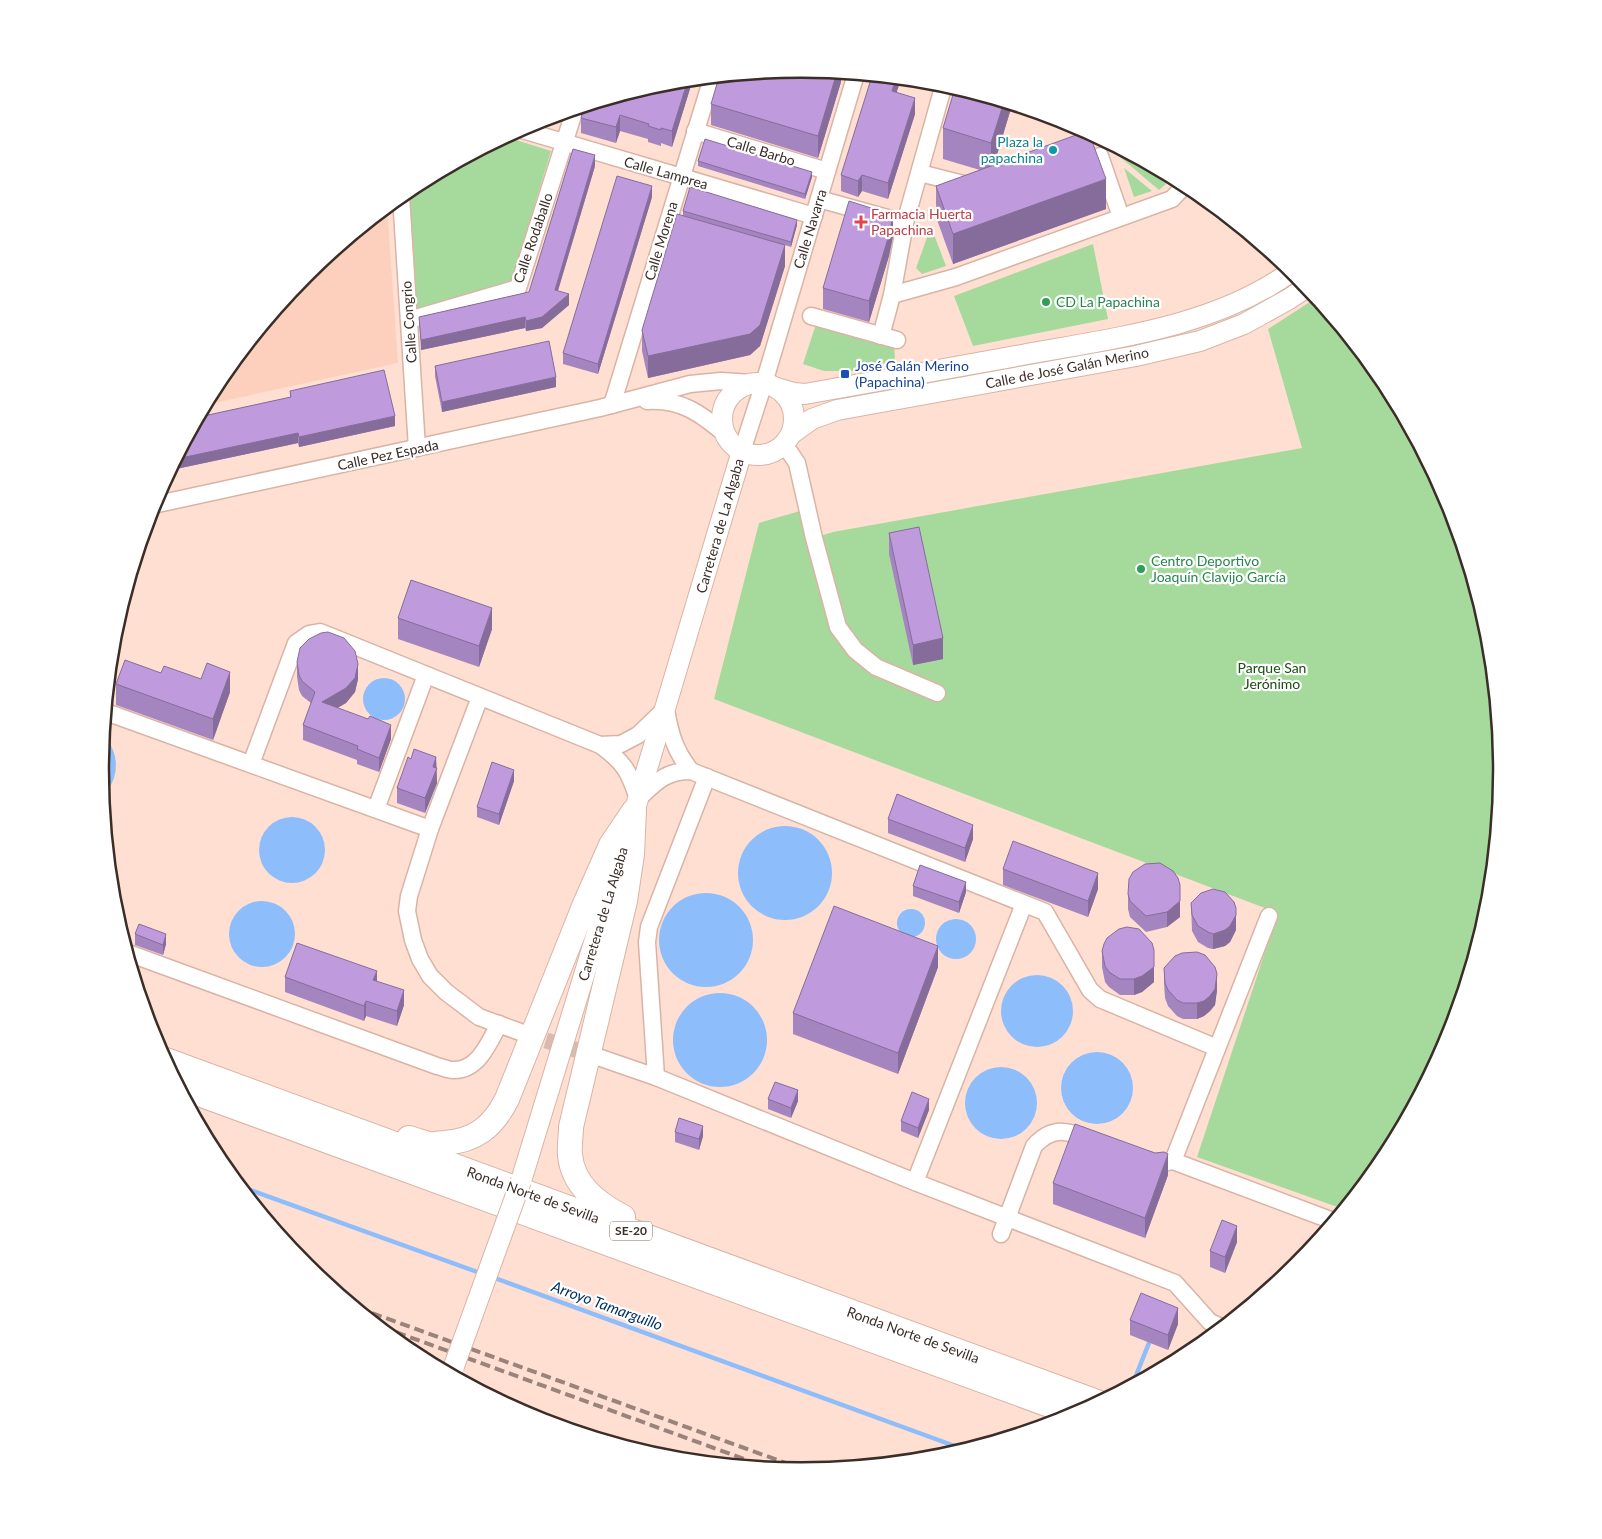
<svg xmlns="http://www.w3.org/2000/svg" width="1602" height="1539" viewBox="0 0 1602 1539" font-family="Lato,sans-serif">
<rect width="100%" height="100%" fill="#fedfd2"/>
<path fill="#fdd0bd" d="M387,207L398,363L205,405L219,380L306,274Z"/>
<g fill="#a6da9d">
<path d="M506,137L551,151L511,282L415,311L409,189Z"/>
<path d="M1118,148L1143,161L1167,183L1159,190L1114,152Z"/>
<path d="M1124,168L1152,191L1134,197Z"/>
<path d="M929,232H933L946,266L922,274L916,268Z"/>
<path d="M1093,244L1108,319L973,346L954,296Z"/>
<path d="M1316,298L1384,380L1449,502L1488,633L1502,770L1488,906L1448,1038L1383,1159L1343,1209L1197,1157L1278,913L714,699L759,523L800,511L807,540L833,532L1302,448L1268,329Z"/>
<path d="M817,321L894,344L895,361L853,371H824L803,364Z"/>
</g>
<g fill="#8ebdfb">
<circle cx="384" cy="699" r="21"/>
<path d="M104,736C120,753 120,779 103,795L100,769Z"/>
<circle cx="292" cy="850" r="33"/>
<circle cx="785" cy="873" r="47"/>
<circle cx="706" cy="940" r="47"/>
<circle cx="262" cy="934" r="33"/>
<circle cx="911" cy="923" r="14"/>
<circle cx="956" cy="939" r="20"/>
<circle cx="1037" cy="1011" r="36"/>
<circle cx="720" cy="1040" r="47"/>
<circle cx="1097" cy="1088" r="36"/>
<circle cx="1001" cy="1103" r="36"/>
</g>
<g fill="none" stroke-linecap="round" stroke-linejoin="round">
<g stroke="#8ebdfb" stroke-width="4.5">
<path d="M242,1187L483,1274"/>
<path d="M492,1277L963,1449"/>
<path d="M1133,1383L1149,1343"/>
</g>
<path stroke="#d7bbb0" stroke-width="16" stroke-dasharray="16 8" stroke-linecap="butt" d="M523,1033L595,1056"/>
<g stroke="#d9b4a5" stroke-width="19">
<g id="minor">
<path d="M519,129L814,216"/>
<path d="M695,131L827,171"/>
<path d="M1100,156L1121,217"/>
<path d="M920,173L971,186"/>
<path d="M401,196L417,448"/>
<path d="M819,199L905,223"/>
<path d="M892,295L956,277L1172,199L1186,184"/>
<path d="M811,316L897,340"/>
<path d="M409,320L518,288L575,109"/>
<path d="M881,336L892,295L905,223L944,84"/>
<path d="M647,401C681,399 700,413 725,434"/>
<path d="M612,405L712,78"/>
<path d="M784,444L797,463L814,538L838,627L855,650L876,667L937,693"/>
<path d="M742,451L764,383L856,74"/>
<path d="M153,505L600,408L690,384L721,381L752,383"/>
<path d="M480,697L430,829L409,896L407,911L413,940L420,959L430,976L446,992L479,1017L523,1033"/>
<path d="M666,709C670,734 675,751 691,771"/>
<path d="M106,712L430,829"/>
<path d="M600,745L621,744L638,735L664,710"/>
<path d="M251,764L296,643L309,634L320,632L600,745C624,762 629,771 638,799C656,782 665,771 691,771L1045,912L1090,990L1100,999L1217,1048"/>
<path d="M376,809L426,675"/>
<path d="M128,953L437,1066C442,1067 448,1070 453,1070C478,1071 489,1043 499,1024"/>
<path d="M595,1056L656,1077L915,1182L1175,1283L1210,1322L1221,1327"/>
<path d="M656,1077L647,942L649,927L707,777"/>
<path d="M1148,1160L1158,1164L1173,1161L1333,1221"/>
<path d="M1173,1161L1269,916"/>
<path d="M915,1182L1024,904"/>
<path d="M1001,1234L1034,1146C1053,1125 1068,1131 1092,1140"/>
</g>
</g>
<g stroke="#d9b4a5" stroke-width="22">
<g id="major">
<circle cx="758" cy="419" r="36"/>
<path d="M777,388L794,393L805,394C878,381 950,368 1022,355C1114,338 1215,327 1292,271"/>
<path d="M791,434L812,419L837,410L1136,356L1200,341L1244,324L1289,299L1307,287"/>
<path d="M521,1181L638,799L742,451"/>
</g>
</g>
<g stroke="#d9b4a5" stroke-width="26">
<g id="highway">
<path d="M166,1060L1097,1402"/>
<path d="M180,1087L1074,1414"/>
<path d="M409,1138C415,1140 422,1142 428,1144C433,1145 439,1143 444,1143C475,1141 493,1127 507,1099L585,904L611,845L634,811"/>
<path d="M623,1217C598,1204 573,1186 570,1155C569,1146 571,1136 571,1127L625,901L632,854L634,811"/>
</g>
</g>
<use href="#minor" stroke="#fff" stroke-width="16"/>
<use href="#major" stroke="#fff" stroke-width="20"/>
<use href="#highway" stroke="#fff" stroke-width="24"/>
<g stroke="#99837a" stroke-width="4" stroke-dasharray="10 5" stroke-linecap="butt">
<path d="M358,1308L805,1470"/>
<path d="M382,1327L766,1467"/>
</g>
<g stroke="#d9b4a5" stroke-width="22" stroke-linecap="butt">
<path id="major-bridge" d="M454,1366L521,1181"/>
</g>
<use href="#major-bridge" stroke="#fff" stroke-width="20"/>
</g>
<g fill="#a485bf">
<path d="M841,73V82L818,158L711,125V104Z"/>
<path d="M693,79L672,147L661,143V146L648,142V139L620,131L616,143L581,133V118L660,88L665,82Z"/>
<path d="M897,92L915,114L888,199L862,191L858,197L841,191V175Z"/>
<path d="M1012,105L994,165L1106,209L953,264L936,217V186L980,170L943,159V128Z"/>
<path d="M698,161L812,177L805,199L698,166Z"/>
<path d="M595,166L558,291L569,305L542,328L526,331L525,328L421,350L419,317L529,292Z"/>
<path d="M652,197L598,374L563,364V353Z"/>
<path d="M683,211L797,225L791,247L785,245V266L760,346L750,355L648,378L642,351V330L683,216Z"/>
<path d="M893,236L889,256L869,322L823,309V288Z"/>
<path d="M435,366L556,387L442,412L435,376Z"/>
<path d="M290,391L395,426L299,447L298,443L176,469L174,463L199,417L290,397Z"/>
<path d="M889,533L943,659L913,665L889,554Z"/>
<path d="M398,618L492,629L479,667L398,639Z"/>
<path d="M297,662L358,679L355,692L346,703L337,708L391,739L379,772L357,764V760L303,740V725L311,703L302,696L299,690L297,677Z"/>
<path d="M161,673L230,692L213,740L116,705V684Z"/>
<path d="M436,757L437,783L425,813L397,803V788L411,759Z"/>
<path d="M514,781L499,825L477,817V807Z"/>
<path d="M888,819L973,839L965,862L888,833Z"/>
<path d="M1003,869L1098,889L1088,917L1003,885Z"/>
<path d="M913,886L966,892L959,913L913,896Z"/>
<path d="M1128,894L1180,917L1167,927L1146,932L1130,917L1128,909Z"/>
<path d="M1191,903L1236,908V930L1230,942L1225,946L1213,949L1208,948L1198,942L1192,931Z"/>
<path d="M135,934L166,944L163,955L135,945Z"/>
<path d="M1154,950V982L1142,992L1134,995H1120L1109,987L1105,982L1102,967V951Z"/>
<path d="M938,967L898,1074L793,1034V1013Z"/>
<path d="M1164,968L1217,990L1215,1005L1210,1011L1204,1016L1197,1019H1183L1177,1016L1168,1006L1165,998L1164,983Z"/>
<path d="M285,977L377,981L404,1005L397,1026L366,1016L364,1021L285,992Z"/>
<path d="M768,1099L798,1101L791,1118L768,1109Z"/>
<path d="M929,1110L918,1138L901,1131V1121Z"/>
<path d="M675,1132L703,1136L699,1150L675,1142Z"/>
<path d="M1168,1175L1145,1238L1053,1204V1183Z"/>
<path d="M1237,1242L1225,1273L1210,1267V1251Z"/>
<path d="M1130,1320L1178,1324L1168,1350L1130,1335Z"/>
</g>
<g fill="#866c9b">
<path d="M837,72L841,73V82L818,158V136Z"/>
<path d="M896,78L901,79L892,107V91Z"/>
<path d="M693,79L672,147V131L688,80Z"/>
<path d="M915,98V114L888,199V183Z"/>
<path d="M1004,102L1012,105L991,174V143Z"/>
<path d="M620,115V131L616,143V127Z"/>
<path d="M595,155V166L555,300V290Z"/>
<path d="M812,172V177L805,199V194Z"/>
<path d="M862,175V191L858,197V181Z"/>
<path d="M1106,179V209L953,264V234Z"/>
<path d="M652,186V197L598,374V364Z"/>
<path d="M893,215V236L889,256L869,322V301Z"/>
<path d="M797,220V225L791,247V242Z"/>
<path d="M785,245V266L760,346L750,355L648,378V356Z"/>
<path d="M569,294V305L542,328L526,331V321Z"/>
<path d="M525,317V328L421,350V340Z"/>
<path d="M556,377V387L442,412V402Z"/>
<path d="M395,416V426L299,447V437Z"/>
<path d="M298,433V443L176,469V459Z"/>
<path d="M492,608V629L479,667V646Z"/>
<path d="M943,638V659L913,665V645Z"/>
<path d="M358,664V679L355,692L346,703L322,717V702Z"/>
<path d="M230,672V692L213,740V719Z"/>
<path d="M391,725V739L379,772V758Z"/>
<path d="M436,757L437,783L425,813V798L433,767Z"/>
<path d="M514,770V781L499,825V814Z"/>
<path d="M973,825V839L965,862V848Z"/>
<path d="M1098,873V889L1088,917V901Z"/>
<path d="M966,882V892L959,913V902Z"/>
<path d="M1180,901V917L1167,927V912Z"/>
<path d="M1236,915V930L1230,942L1225,946L1213,949V934Z"/>
<path d="M166,934V944L163,955V945Z"/>
<path d="M938,946V967L898,1074V1053Z"/>
<path d="M1154,967V982L1142,992L1134,995V979Z"/>
<path d="M377,971V986L373,980Z"/>
<path d="M1217,974V990L1215,1005L1210,1011L1204,1016L1197,1019V1003Z"/>
<path d="M404,990V1005L397,1026V1011Z"/>
<path d="M366,1001V1016L364,1021V1006Z"/>
<path d="M798,1090V1101L791,1118V1108Z"/>
<path d="M929,1099V1110L918,1138V1128Z"/>
<path d="M703,1126V1136L699,1150V1139Z"/>
<path d="M1168,1154V1175L1145,1238V1218Z"/>
<path d="M1237,1226V1242L1225,1273V1257Z"/>
<path d="M1178,1308V1324L1168,1350V1335Z"/>
</g>
<g fill="#bf9bde" stroke="#866c9b">
<path d="M801,69L837,72L818,136L711,104L719,77Z"/>
<path d="M872,76L896,78L892,91L915,98L888,183L862,175L858,181L841,175Z"/>
<path d="M688,80L672,131L661,128V130L648,126L649,124L620,115L616,127L581,118L584,107L653,86L660,88L661,83L665,82Z"/>
<path d="M955,88L1004,102L991,143L943,128Z"/>
<path d="M1087,131L1089,133L1106,179L953,234L936,186Z"/>
<path d="M705,139L812,172L805,194L698,161Z"/>
<path d="M573,149L595,155L555,290L569,294L542,317L526,321L525,317L421,340L419,317L529,292Z"/>
<path d="M617,176L652,186L598,364L563,353Z"/>
<path d="M690,187L797,220L791,242L683,211Z"/>
<path d="M849,201L893,215L889,235L869,301L823,288Z"/>
<path d="M677,214L785,245L760,325L750,334L648,356L642,330Z"/>
<path d="M549,341L556,377L442,402L435,366Z"/>
<path d="M384,370L395,416L299,437L298,433L176,459L199,417L291,397L290,391Z"/>
<path d="M919,527L943,638L913,645L889,533Z"/>
<path d="M411,580L492,608L479,646L398,618Z"/>
<path d="M328,632L344,638L355,651L358,664L355,678L346,688L322,702L368,719L370,716L391,725L379,758L357,749L358,746L303,725L315,692L302,681L299,675L297,662L300,648L309,639L321,633Z"/>
<path d="M125,660L161,673L164,666L201,679L207,663L230,672L213,719L116,684Z"/>
<path d="M414,749L436,757L433,767L437,768L425,798L397,788L408,757L411,759Z"/>
<path d="M492,762L514,770L499,814L477,807Z"/>
<path d="M897,794L973,825L965,848L888,819Z"/>
<path d="M1013,841L1098,873L1088,901L1003,869Z"/>
<path d="M1160,863L1173,871L1178,878L1180,885V901L1167,912L1146,916L1130,901L1128,894L1129,879L1133,872L1145,864Z"/>
<path d="M920,865L966,882L959,902L913,886Z"/>
<path d="M1213,889L1225,892L1234,902L1236,908V915L1230,926L1225,930L1213,934L1208,932L1198,926L1192,915L1191,903L1201,893Z"/>
<path d="M834,906L938,946L898,1053L793,1013Z"/>
<path d="M139,924L166,934L163,945L135,934Z"/>
<path d="M1127,927L1139,929L1152,943L1154,950V967L1142,976L1134,979H1120L1109,972L1105,966L1102,951L1104,944L1107,938L1119,929Z"/>
<path d="M297,943L377,971L373,980L404,990L397,1011L366,1001L364,1006L285,977Z"/>
<path d="M1197,952L1205,955L1215,967L1217,974L1215,989L1210,996L1204,1001L1197,1003H1183L1177,1000L1168,990L1165,983L1164,968L1175,956L1182,953Z"/>
<path d="M775,1082L798,1090L791,1108L768,1099Z"/>
<path d="M912,1092L929,1099L918,1128L901,1121Z"/>
<path d="M679,1118L703,1126L699,1139L675,1132Z"/>
<path d="M1075,1124L1155,1153L1164,1152L1168,1154L1145,1218L1053,1183Z"/>
<path d="M1222,1220L1237,1226L1225,1257L1210,1251Z"/>
<path d="M1141,1293L1178,1308L1168,1335L1130,1320Z"/>
<path d="M1216,1328L1219,1329L1214,1333Z"/>
</g>
<circle fill="#0f9aa8" stroke="#fff" stroke-width="2" cx="1053" cy="150" r="5"/>
<path fill="#e0444e" stroke="#fff" stroke-width="2" d="M858.5 214.5h5v5h5v5h-5v5h-5v-5h-5v-5h5z"/>
<g fill="#2e9e5b" stroke="#fff" stroke-width="2">
<circle cx="1046" cy="302" r="5"/>
<circle cx="1141" cy="569" r="5"/>
</g>
<rect fill="#1a4fb4" stroke="#fff" stroke-width="2" x="840" y="369" width="10" height="10" rx="2.5"/>
<g text-anchor="middle" stroke-width="4.5" stroke-linejoin="round" paint-order="stroke">
<rect fill="#fff" stroke="#766c68" stroke-width="1" x="610" y="1221.5" width="42" height="19" rx="4"/>
<g font-size="12" font-weight="bold" fill="#3b2d27">
<text x="631" y="1235">SE-20</text>
</g>
<g font-size="14" fill="#0d838f" stroke="#fff" text-anchor="end">
<text x="1043" y="147">Plaza la<tspan x="1043" dy="16">papachina</tspan></text>
</g>
<g font-size="14" fill="#3b2d27" stroke="#fff">
<text transform="translate(761 151) rotate(17)" y="5">Calle Barbo</text>
<text transform="translate(666 173) rotate(16)" y="5">Calle Lamprea</text>
<text transform="translate(810 229) rotate(-73)" y="5">Calle Navarra</text>
<text transform="translate(533 238) rotate(-71)" y="5">Calle Rodaballo</text>
<text transform="translate(661 241) rotate(-73)" y="5">Calle Morena</text>
<text transform="translate(409 322) rotate(-94)" y="5">Calle Congrio</text>
<text transform="translate(1067 368) rotate(-11)" y="5">Calle de José Galán Merino</text>
<text transform="translate(388 455) rotate(-12)" y="5">Calle Pez Espada</text>
<text transform="translate(720 526) rotate(-74)" y="5">Carretera de La Algaba</text>
<text transform="translate(603 914) rotate(-73)" y="5">Carretera de La Algaba</text>
<text transform="translate(533 1195) rotate(20)" y="5">Ronda Norte de Sevilla</text>
<text transform="translate(913 1335) rotate(20)" y="5">Ronda Norte de Sevilla</text>
</g>
<g font-size="14" fill="#be3a42" stroke="#fff" text-anchor="start">
<text x="871" y="219">Farmacia Huerta<tspan x="871" dy="16">Papachina</tspan></text>
</g>
<g font-size="14" fill="#27864d" stroke="#fff" text-anchor="start">
<text x="1056" y="307">CD La Papachina</text>
<text x="1151" y="566">Centro Deportivo<tspan x="1151" dy="16">Joaquín Clavijo García</tspan></text>
</g>
<g font-size="14" fill="#164399" stroke="#fff" text-anchor="start">
<text x="855" y="371">José Galán Merino<tspan x="855" dy="16">(Papachina)</tspan></text>
</g>
<g font-size="14" fill="#1a4d11" stroke="#fff">
<text x="1272" y="673">Parque San<tspan x="1272" dy="16">Jerónimo</tspan></text>
</g>
<g font-size="15" font-style="italic" fill="#013167" stroke="#fff">
<text transform="translate(607 1306) rotate(20)" y="5">Arroyo Tamarguillo</text>
</g>
</g>
<path d="M0 0H1602V1539H0ZM109 770a692 692 0 1 1 1384 0a692 692 0 1 1-1384 0Z" fill="#fff" fill-rule="evenodd"/>
<path fill="none" stroke="#3b2d27" stroke-width="2.5" d="M109 770a692 692 0 1 1 1384 0a692 692 0 1 1-1384 0Z"/>
</svg>
